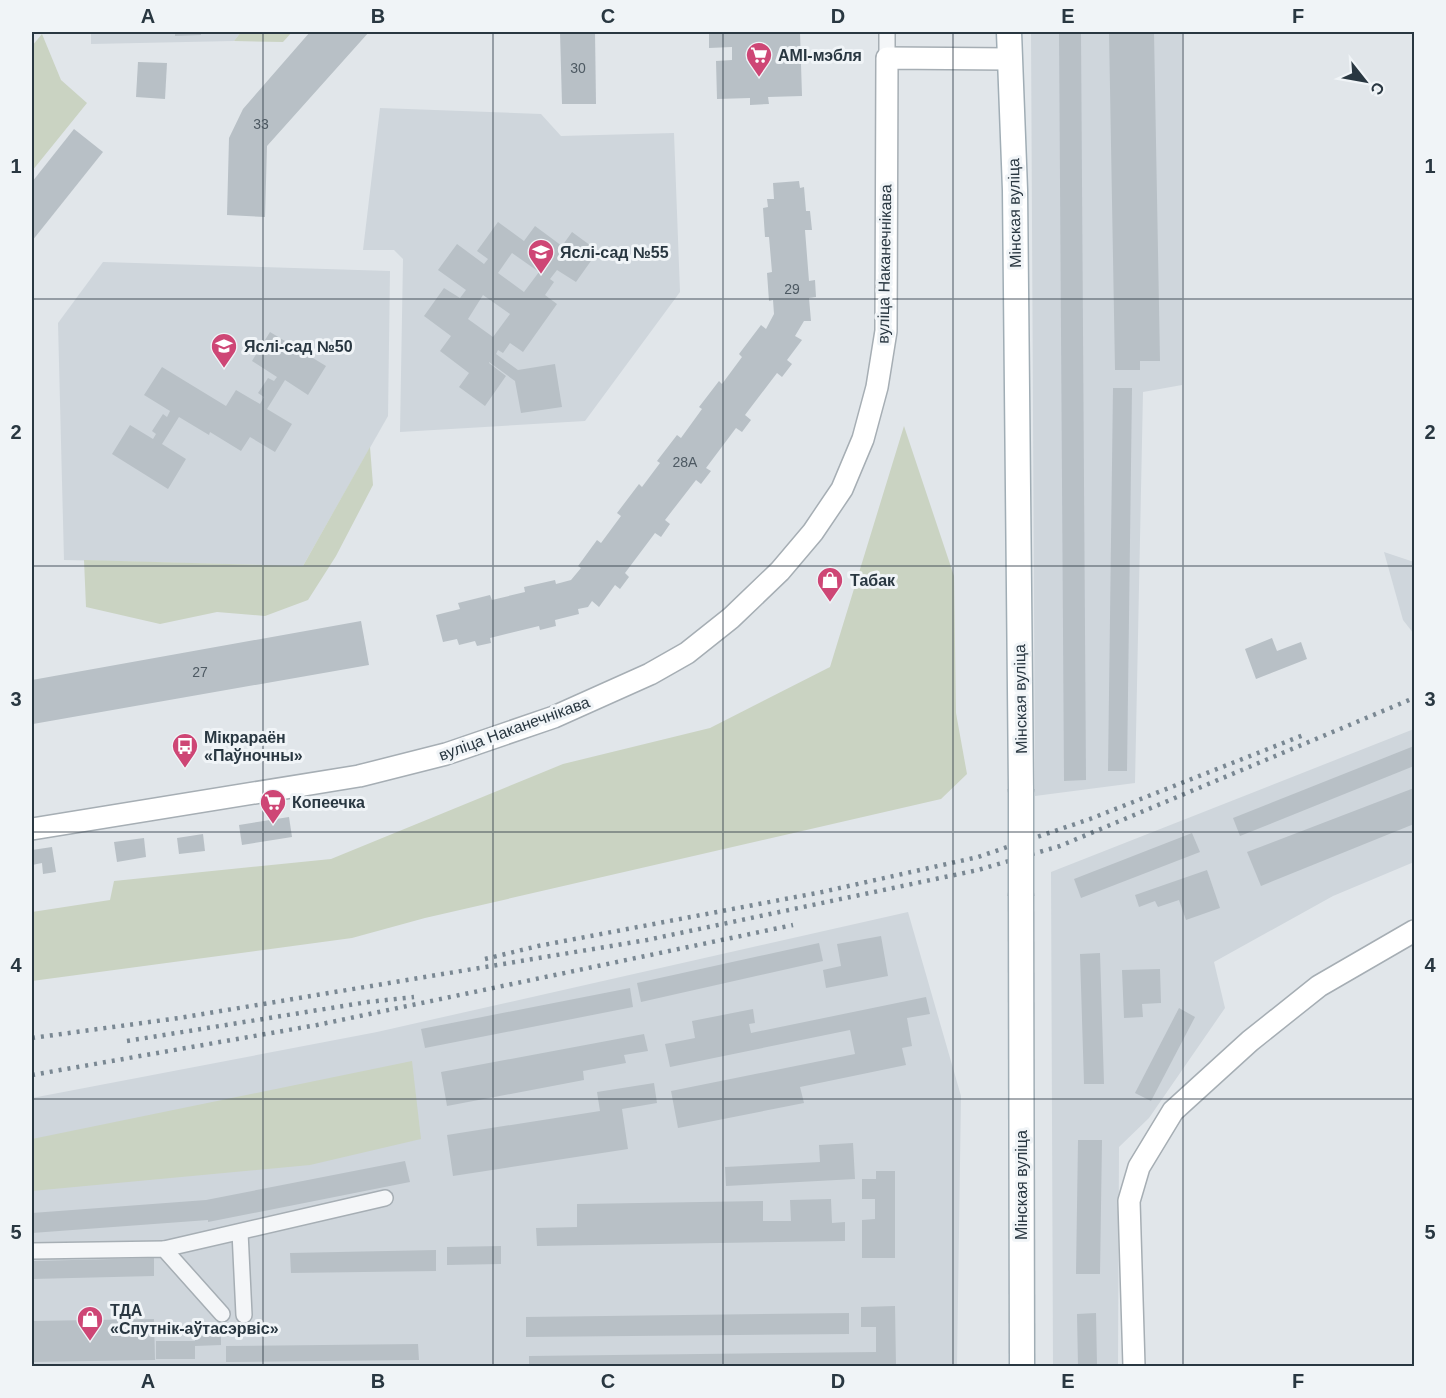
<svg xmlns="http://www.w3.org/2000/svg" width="1446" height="1398" viewBox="0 0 1446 1398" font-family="Arial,sans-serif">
<rect width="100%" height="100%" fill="#e1e6ea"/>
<g fill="#cfd6dc">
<path d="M91,32H241L234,41L91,44Z"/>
<path d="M1031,32H1182V385L1143,392L1135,783L1035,796Z"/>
<path d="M380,108L541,114L561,136L674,133L680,292L585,421L400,432L403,259L394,250H363Z"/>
<path d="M103,262L390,271L388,416L303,566L64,560L58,323Z"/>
<path d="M1384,552L1414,562V634L1403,620Z"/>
<path d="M1414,729V862L1333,896L1214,962L1225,1008L1149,1118L1119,1147L1118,1366H1053L1051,872Z"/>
<path d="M908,912L961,1096L957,1366H32V1098L377,1032Z"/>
</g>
<g fill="#cad3c2">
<path d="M241,32H292L283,42L234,41Z"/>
<path d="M42,34L61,80L87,103L32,171V46Z"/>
<path d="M904,426L954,576L956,713L967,774L941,799L425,918L352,938L32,981V912L110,900L114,881L331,859L563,764L710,728L830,667Z"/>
<path d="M370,447L373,485L336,556L308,600L265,616L217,612L160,624L86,607L84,560L303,566Z"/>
<path d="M412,1061L421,1139L310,1165L32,1191V1139Z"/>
</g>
<g fill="#b8c0c6" fill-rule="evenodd">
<path d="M175,32H201V35L175,36Z"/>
<path d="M310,32H369L267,146L265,217L227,215L229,138L243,109Z"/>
<path d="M560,32H595L596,104H562Z"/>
<path d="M709,32H800L802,96L768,97L769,104L750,105V98L717,99L716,61L732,60V47L709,48Z"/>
<path d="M1059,32H1081L1086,780L1064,781Z"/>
<path d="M1109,32H1154L1160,361H1140V370H1115Z"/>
<path d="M138,62L167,63L165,99L136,97Z"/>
<path d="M74,129L103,152L32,241V182Z"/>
<path d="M799,181L800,188L804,187L806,211H810L812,230H805L809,281L815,280L816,297L809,298L811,321H804L795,336L802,340L787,360L792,364L782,377L777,373L745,415L751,420L742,432L736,428L706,468L711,471L701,484L696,480L665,520L670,524L661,537L655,533L625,573L629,577L620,589L615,585L599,607L592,601L588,607L578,609L579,614L555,620L556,626L540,630L539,626L490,638L491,643L477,646L475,641L459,645L457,639L443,642L436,615L460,609L458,603L490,595L492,600L525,592L524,587L555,580L556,584L571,580L581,568L578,566L597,540L601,543L621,516L617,513L639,484L642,487L660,463L657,461L677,435L681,438L702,409L699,407L719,381L722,384L742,357L739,354L761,325L766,329L774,314L773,300L769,301L767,273L772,272L769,237H765L763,208L768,207L767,199H774L773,183Z"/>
<path d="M498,222L524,241L535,226L562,246L572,232L598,251L576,282L557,270L550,279L554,282L545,295L557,304L523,352L510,343L503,353L498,350L496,354L518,370L555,364L562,407L521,413L515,381L489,362V363L506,376L485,406L459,387L469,373L440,351L451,336L424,316L444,288L460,298L466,290L438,270L457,244L484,264L488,259L477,251ZM512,253L539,272L524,292L498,273ZM483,295L510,314L493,337L468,319Z"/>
<path d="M270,332L326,366L308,395L285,380L267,409L292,424L275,452L250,437L241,451L210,432L209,435L179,417L162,444L186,459L168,489L112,454L130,425L153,439L156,434L152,431L163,414L167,417L170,411L144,395L162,367L226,406L236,390L260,404L264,397L258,393L268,378L274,381L277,377L252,361Z"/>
<path d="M1113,388H1132L1127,771H1108Z"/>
<path d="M361,621L369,665L33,724L32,680Z"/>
<path d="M1272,638L1277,651L1301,642L1307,659L1256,679L1245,649Z"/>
<path d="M1414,746V766L1240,836L1233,818Z"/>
<path d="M1414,788V824L1261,886L1247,852Z"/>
<path d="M289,817L292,837L242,845L239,825Z"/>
<path d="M1192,833L1200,852L1081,898L1074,879Z"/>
<path d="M203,834L205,851L179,854L177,838Z"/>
<path d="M144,838L146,857L117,862L114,842Z"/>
<path d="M52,847L56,872L43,874L42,863L32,865V850Z"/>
<path d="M1207,870L1220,908L1186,920L1179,900L1158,907L1155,901L1139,907L1135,895Z"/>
<path d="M881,936L888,976L826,988L823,970L841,966L837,944Z"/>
<path d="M819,943L823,961L641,1002L637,983Z"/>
<path d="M1100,953L1104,1084H1084L1080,954Z"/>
<path d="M1160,969L1161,1003L1142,1004L1143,1017L1124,1018L1122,970Z"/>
<path d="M630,988L633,1007L425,1048L421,1029Z"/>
<path d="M926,997L930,1014L907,1018L912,1046L902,1048L906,1065L800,1087L804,1103L678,1128L671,1091L855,1054L850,1030L670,1067L665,1044L695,1038L692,1021L753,1009L755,1023L749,1024L751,1033Z"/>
<path d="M1179,1008L1195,1017L1151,1101L1135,1093Z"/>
<path d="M644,1034L648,1051L624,1055L626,1063L583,1071L584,1080L447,1106L441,1072Z"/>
<path d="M654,1083L657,1103L622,1109L628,1149L453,1176L447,1135L600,1111L597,1092Z"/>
<path d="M1078,1140H1102L1100,1274H1076Z"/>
<path d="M853,1143L855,1179L726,1186L725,1167L820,1162L819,1145Z"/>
<path d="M405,1161L410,1182L208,1222V1220L32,1233V1213L206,1200Z"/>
<path d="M876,1171H895V1258H862V1220L875,1219V1199H862V1179H876Z"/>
<path d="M831,1199L832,1223L845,1222V1241L537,1246L536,1228L577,1227V1204L763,1201V1221H791L790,1200Z"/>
<path d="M501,1246V1264L447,1265V1247Z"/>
<path d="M436,1250V1271L291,1273L290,1253Z"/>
<path d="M154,1258V1276L32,1279V1261Z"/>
<path d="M895,1306L896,1366H529V1356L876,1352V1327H861V1307Z"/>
<path d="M849,1313V1334L526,1337V1317Z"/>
<path d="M1096,1313L1097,1366H1078L1077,1314Z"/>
<path d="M154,1319L155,1360L32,1362V1321Z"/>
<path d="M221,1324V1345L195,1346V1359H156V1341H195V1325Z"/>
<path d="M418,1344L419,1360L226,1362V1346Z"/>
</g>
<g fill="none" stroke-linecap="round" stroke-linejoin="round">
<g stroke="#a6aeb4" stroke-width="18">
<g id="street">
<path d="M887,32V58"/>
<path d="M240,1232L244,1315"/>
<path d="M164,1249L385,1198"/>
<path d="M32,1251L164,1249L222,1314"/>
</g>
</g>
<g stroke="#a6aeb4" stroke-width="24">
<g id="secondary">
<path d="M32,829L359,776L446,754L554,717L650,674L687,653L731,618L780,571L813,532L842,489L863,439L877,387L886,331L887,58L1009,59"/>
<path d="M1134,1366L1129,1201L1139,1167L1173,1111L1250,1041L1319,986L1414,931"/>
</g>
</g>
<g stroke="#a0adb5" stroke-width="27">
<g id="primary">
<path d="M1009,32L1015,190L1021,789"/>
<path d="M1021,896L1022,1366"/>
</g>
</g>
<use href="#street" stroke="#f4f6f8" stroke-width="15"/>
<use href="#secondary" stroke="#fff" stroke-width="21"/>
<use href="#primary" stroke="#fff" stroke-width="24"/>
<g stroke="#7a8893" stroke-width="4.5" stroke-dasharray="3 6" stroke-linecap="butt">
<path d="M485,959L538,946L822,892L978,857L1090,819L1306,734"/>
<path d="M32,1038L179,1018L647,940L978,870L1060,846L1414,698"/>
<path d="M127,1041L368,1002L414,997"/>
<path d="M32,1075L317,1025L793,925"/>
</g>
<g stroke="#a0adb5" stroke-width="27" stroke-linecap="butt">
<path id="primary-bridge" d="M1021,896V789"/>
</g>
<use href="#primary-bridge" stroke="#fff" stroke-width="24"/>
</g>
<path fill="none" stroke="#293741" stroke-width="1.5" stroke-opacity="0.55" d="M263,32V1366M493,32V1366M723,32V1366M953,32V1366M1183,32V1366M32,299H1414M32,566H1414M32,832H1414M32,1099H1414"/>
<defs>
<g id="supermarket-pin" transform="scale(1.35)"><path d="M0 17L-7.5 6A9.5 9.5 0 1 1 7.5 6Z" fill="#ce4675" stroke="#f0f4f7"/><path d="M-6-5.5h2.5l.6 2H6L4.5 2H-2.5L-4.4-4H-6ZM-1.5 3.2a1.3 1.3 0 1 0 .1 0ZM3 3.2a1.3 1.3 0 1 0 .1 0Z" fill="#fff"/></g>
<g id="school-pin" transform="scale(1.35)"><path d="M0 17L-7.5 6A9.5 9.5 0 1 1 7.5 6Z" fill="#ce4675" stroke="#f0f4f7"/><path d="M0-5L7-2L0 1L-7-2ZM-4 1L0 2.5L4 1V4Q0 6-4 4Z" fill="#fff"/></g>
<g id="shop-pin" transform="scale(1.35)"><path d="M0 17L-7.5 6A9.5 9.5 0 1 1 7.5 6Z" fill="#ce4675" stroke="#f0f4f7"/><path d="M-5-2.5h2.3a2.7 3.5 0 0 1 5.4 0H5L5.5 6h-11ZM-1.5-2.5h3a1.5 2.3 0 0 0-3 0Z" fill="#fff"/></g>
<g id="bus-pin" transform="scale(1.35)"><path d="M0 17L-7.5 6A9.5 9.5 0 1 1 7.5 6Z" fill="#ce4675" stroke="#f0f4f7"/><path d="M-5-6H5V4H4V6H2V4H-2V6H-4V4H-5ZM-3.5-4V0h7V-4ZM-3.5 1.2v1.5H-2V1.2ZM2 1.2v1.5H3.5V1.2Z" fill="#fff"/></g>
</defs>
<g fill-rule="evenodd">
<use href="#supermarket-pin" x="759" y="55"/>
<use href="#school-pin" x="541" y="252"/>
<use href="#school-pin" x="224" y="346"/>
<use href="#shop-pin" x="830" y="580"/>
<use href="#bus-pin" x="185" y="746"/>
<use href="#supermarket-pin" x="273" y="802"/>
<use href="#shop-pin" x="90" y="1319"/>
</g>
<g text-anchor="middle" stroke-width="6" stroke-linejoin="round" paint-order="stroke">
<g font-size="14" fill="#4d5962">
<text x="578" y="73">30</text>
<text x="261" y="129">33</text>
<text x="792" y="294">29</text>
<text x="685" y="467">28А</text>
<text x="200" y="677">27</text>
</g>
<g font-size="16" font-weight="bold" fill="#293741" stroke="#f0f4f7" text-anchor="start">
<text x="778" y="61">AMI-мэбля</text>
<text x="560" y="258">Яслі-сад №55</text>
<text x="244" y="352">Яслі-сад №50</text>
<text x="850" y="586">Табак</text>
<text x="204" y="743">Мікрараён<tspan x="204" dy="18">«Паўночны»</tspan></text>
<text x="292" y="808">Копеечка</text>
<text x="110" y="1316">ТДА<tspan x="110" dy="18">«Спутнік-аўтасэрвіс»</tspan></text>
</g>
<g font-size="16" fill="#293741" stroke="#f0f4f7">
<text transform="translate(1014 213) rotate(-91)" y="6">Мінская вуліца</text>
<text transform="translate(884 264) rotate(-89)" y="6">вуліца Наканечнікава</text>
<text transform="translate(1020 699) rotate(-91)" y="6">Мінская вуліца</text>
<text transform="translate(514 728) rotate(-20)" y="6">вуліца Наканечнікава</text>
<text transform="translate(1021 1185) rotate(-90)" y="6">Мінская вуліца</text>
</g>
</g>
<rect width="1446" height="1398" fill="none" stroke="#f0f4f7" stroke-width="66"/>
<g transform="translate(1365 81) rotate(121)" stroke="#f0f4f7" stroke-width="4.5" paint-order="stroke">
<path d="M0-4.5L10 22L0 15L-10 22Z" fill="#293741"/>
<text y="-9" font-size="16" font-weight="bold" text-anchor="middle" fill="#293741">С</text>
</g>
<rect x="33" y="33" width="1380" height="1332" fill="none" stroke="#293741" stroke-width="2"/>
<g font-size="20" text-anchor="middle" font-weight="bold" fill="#293741">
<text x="148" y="23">A</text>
<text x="378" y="23">B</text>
<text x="608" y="23">C</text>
<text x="838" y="23">D</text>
<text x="1068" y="23">E</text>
<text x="1298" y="23">F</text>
<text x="16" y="173">1</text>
<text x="1430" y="173">1</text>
<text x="16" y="439">2</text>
<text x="1430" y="439">2</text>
<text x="16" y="706">3</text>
<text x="1430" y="706">3</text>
<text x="16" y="972">4</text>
<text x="1430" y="972">4</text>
<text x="16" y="1239">5</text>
<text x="1430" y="1239">5</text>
<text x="148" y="1388">A</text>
<text x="378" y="1388">B</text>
<text x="608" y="1388">C</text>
<text x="838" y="1388">D</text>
<text x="1068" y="1388">E</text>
<text x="1298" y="1388">F</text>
</g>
</svg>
